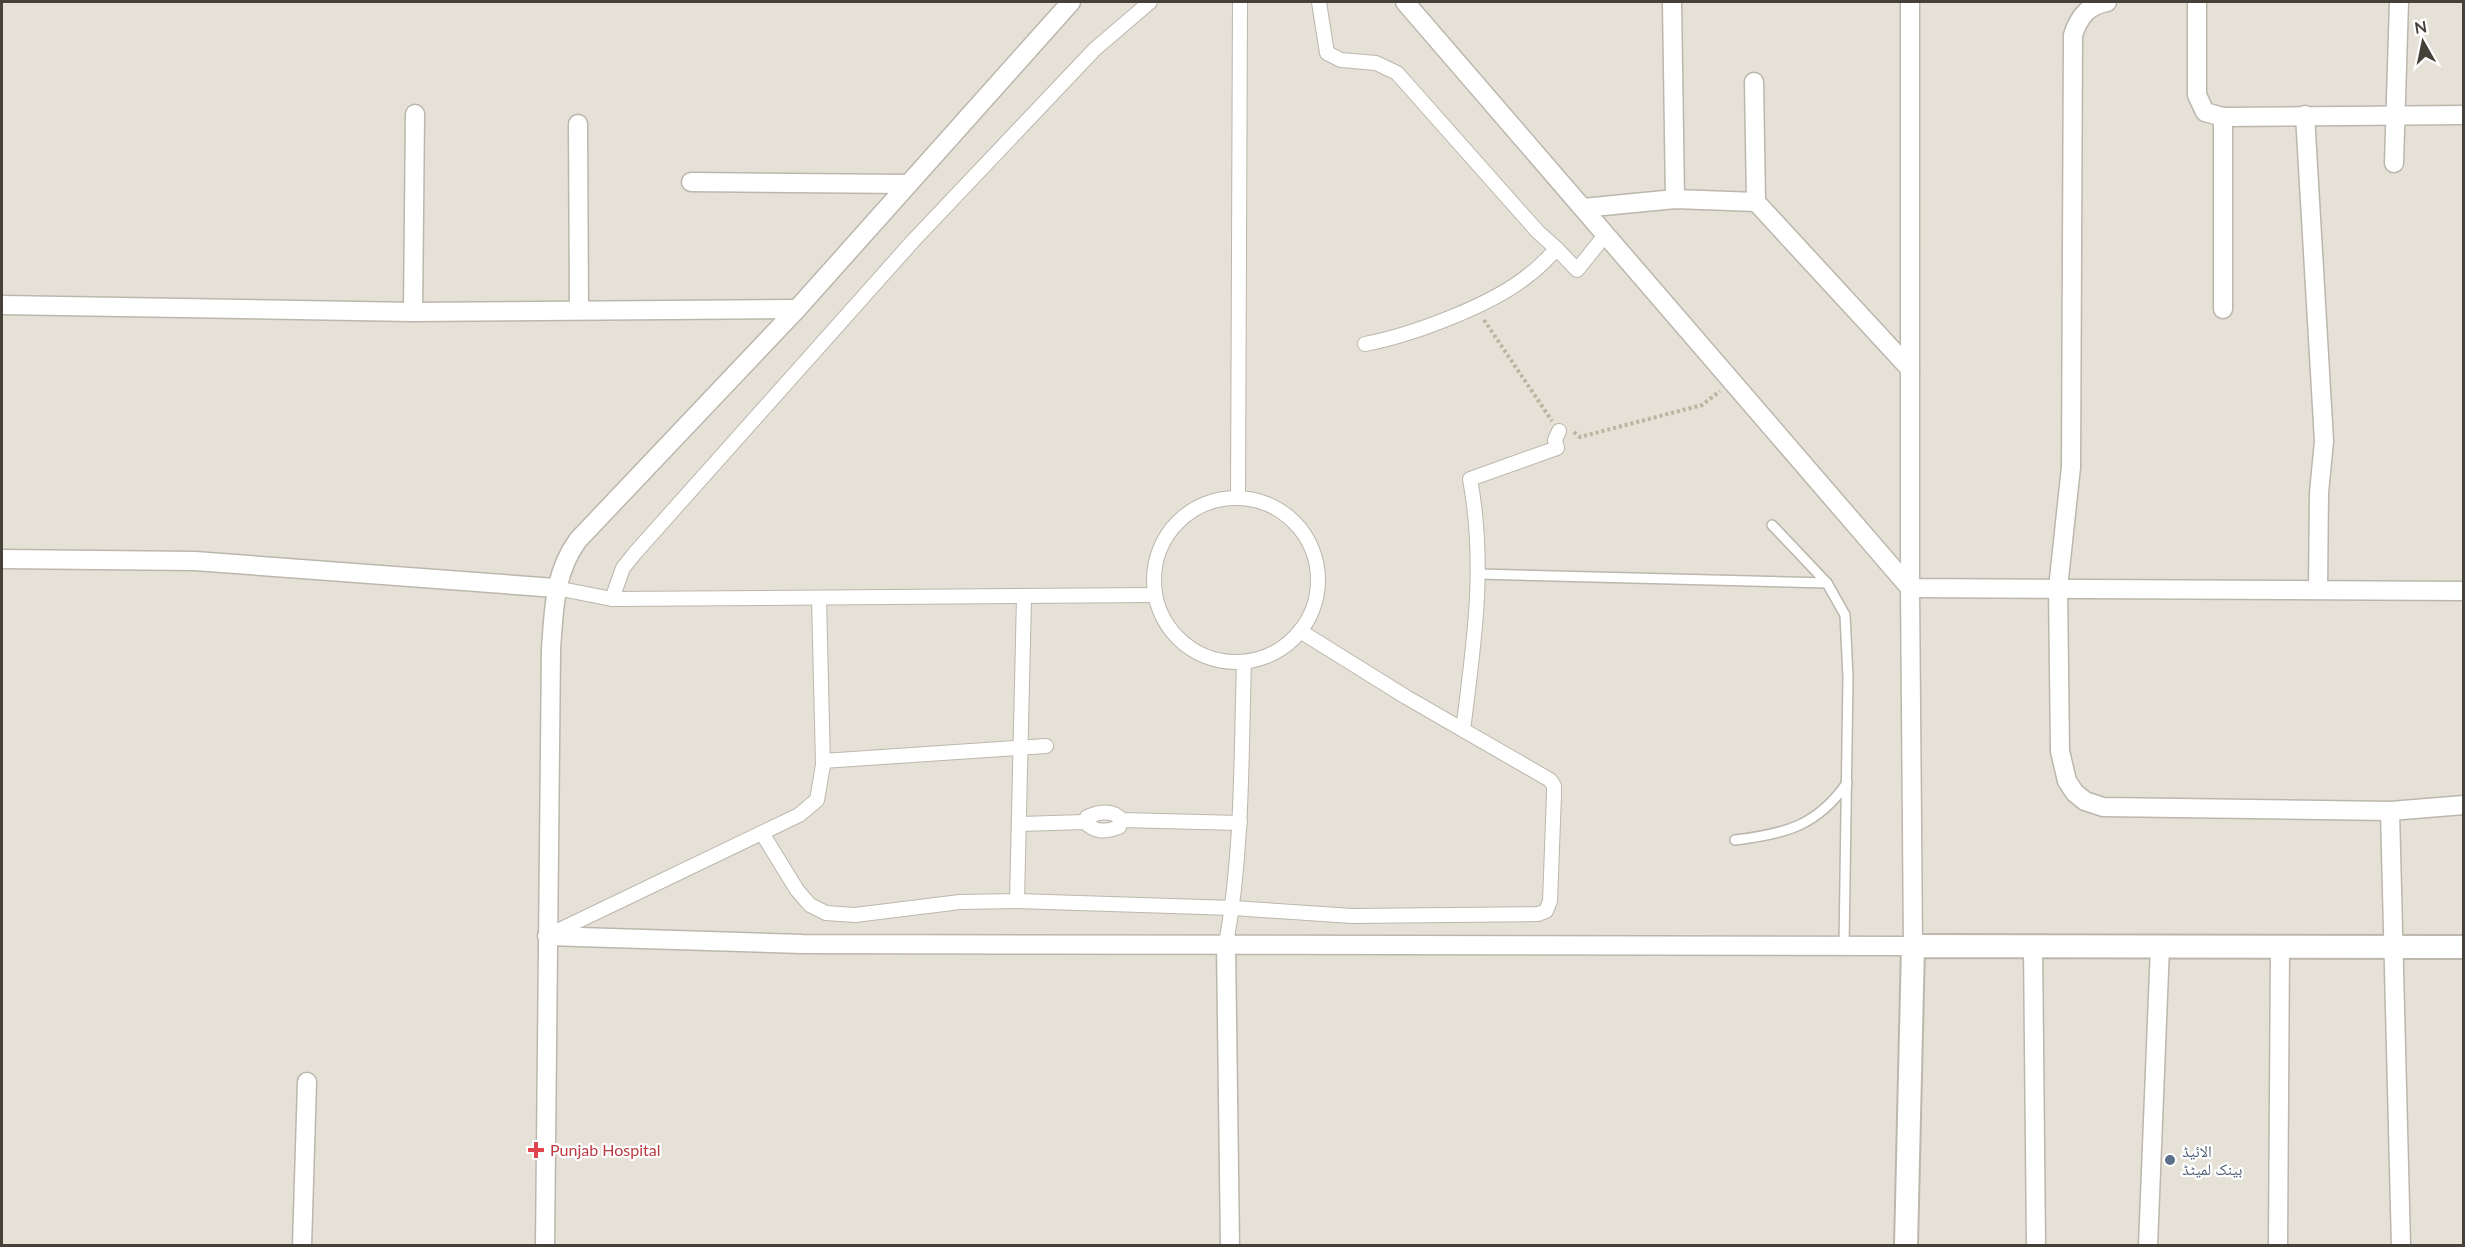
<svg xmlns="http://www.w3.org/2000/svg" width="2465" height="1247" viewBox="0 0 2465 1247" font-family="Lato,'Noto Naskh Arabic',sans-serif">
<rect width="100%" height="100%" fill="#f2f0e8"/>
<rect fill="#e5e1d7" x="2" y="2" width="2461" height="1243"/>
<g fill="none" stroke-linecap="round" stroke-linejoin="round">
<g stroke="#bcb7ac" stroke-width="12">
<g id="service">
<path d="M1772,525L1827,583L1845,615L1848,677L1844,946"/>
<path d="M1479,574L1827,583"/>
<path d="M1735,840C1785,834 1817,826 1847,783"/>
</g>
</g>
<g stroke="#bcb7ac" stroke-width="16">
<g id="pedestrian">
<path d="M1319,2L1327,53L1341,60L1376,63L1397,73L1538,232L1557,249"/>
<path d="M1365,344C1412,335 1493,305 1530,274C1540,267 1548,257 1557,249L1577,270L1606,234"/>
<path d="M1238,498L1240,2"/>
<circle cx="1236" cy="580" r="82"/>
<path d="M556,588L612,599L1155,595"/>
<path d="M612,599L623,568L635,553L913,241L1095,49L1150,2"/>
<path d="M1463,730C1474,643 1486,566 1470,479L1557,448L1555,440L1559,431"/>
<path d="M823,761L1046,746"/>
<path d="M1085,822L1087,817C1098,812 1114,809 1121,820L1240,823"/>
<path d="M1020,824L1085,822C1096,833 1105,832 1119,827L1121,820"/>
<path d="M762,833L797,890L810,905L826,913L855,915L960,902L1017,901L1233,908L1352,916L1538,914L1546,911L1550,901L1554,795V786L1550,780L1406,697L1300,631"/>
<path d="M1017,901L1024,597"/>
<path d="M549,935L799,815L817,800L823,765L819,598"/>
<path d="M1226,944C1243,851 1241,756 1244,662"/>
</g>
</g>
<g stroke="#bcb7ac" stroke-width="21">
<g id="minor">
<path d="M1405,2L1910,588L2464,591"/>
<path d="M1672,2L1675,199"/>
<path d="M2107,2C2088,5 2079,17 2073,35L2071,467L2058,588L2060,751L2067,781L2075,793L2085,801L2103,807L2390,811L2464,805"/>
<path d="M2197,2V95L2205,112L2223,117L2464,115"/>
<path d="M1754,82L1756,202"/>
<path d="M2305,115L2324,441L2319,493L2318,590"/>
<path d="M578,124L579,310"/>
<path d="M2394,163L2399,2"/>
<path d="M691,182L907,184"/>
<path d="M1583,208L1675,199L1756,202L1910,369"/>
<path d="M2,305L413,312L797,309"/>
<path d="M2223,309V117"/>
<path d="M413,312L415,114"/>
<path d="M2,559L195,561L556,588"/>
<path d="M2390,811L2401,1246"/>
<path d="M547,936L802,944L1913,946L1910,588V2"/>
<path d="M1226,944L1230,1246"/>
<path d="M2033,946L2036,1246"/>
<path d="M302,1246L307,1082"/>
<path d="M545,1246L551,649C554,609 554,573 578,540L797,309L1071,2"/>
<path d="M2148,1246L2160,946"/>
<path d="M2278,1246L2280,947"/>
</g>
</g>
<g stroke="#bcb7ac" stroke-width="26">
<path id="tertiary" d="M1906,1246L1913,946L2464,947"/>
</g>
<g stroke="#bdb39f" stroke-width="4" stroke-dasharray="3 3" stroke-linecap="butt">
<path d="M1484,320L1552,421"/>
<path d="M1574,432L1580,437L1702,405L1720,391"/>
</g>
<use href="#service" stroke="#fff" stroke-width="9"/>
<use href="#pedestrian" stroke="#fff" stroke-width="14"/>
<use href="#minor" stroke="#fff" stroke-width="18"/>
<use href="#tertiary" stroke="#fff" stroke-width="22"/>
</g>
<path fill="#e0444e" stroke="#fff" stroke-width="2" d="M533 1141h6v6h6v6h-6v6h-6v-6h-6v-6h6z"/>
<circle fill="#5c6f8a" stroke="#fff" stroke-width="2" cx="2170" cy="1160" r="6"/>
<g text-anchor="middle" stroke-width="4.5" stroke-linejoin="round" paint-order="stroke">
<g font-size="16" fill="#be3a42" stroke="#fff" text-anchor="start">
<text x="550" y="1156">Punjab Hospital</text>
</g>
<g font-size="16" fill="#4e5e75" stroke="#fff" text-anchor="start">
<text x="2182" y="1157">الائیڈ<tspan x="2182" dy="18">بینک لمیٹڈ</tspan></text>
</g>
</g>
<rect width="2465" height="1247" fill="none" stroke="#454038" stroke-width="6"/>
<g transform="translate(2423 42) rotate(351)" stroke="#ffffff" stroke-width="4.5" paint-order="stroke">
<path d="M0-4.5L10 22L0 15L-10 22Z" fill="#454038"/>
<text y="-9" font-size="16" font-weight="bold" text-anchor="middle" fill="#454038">N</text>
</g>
</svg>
